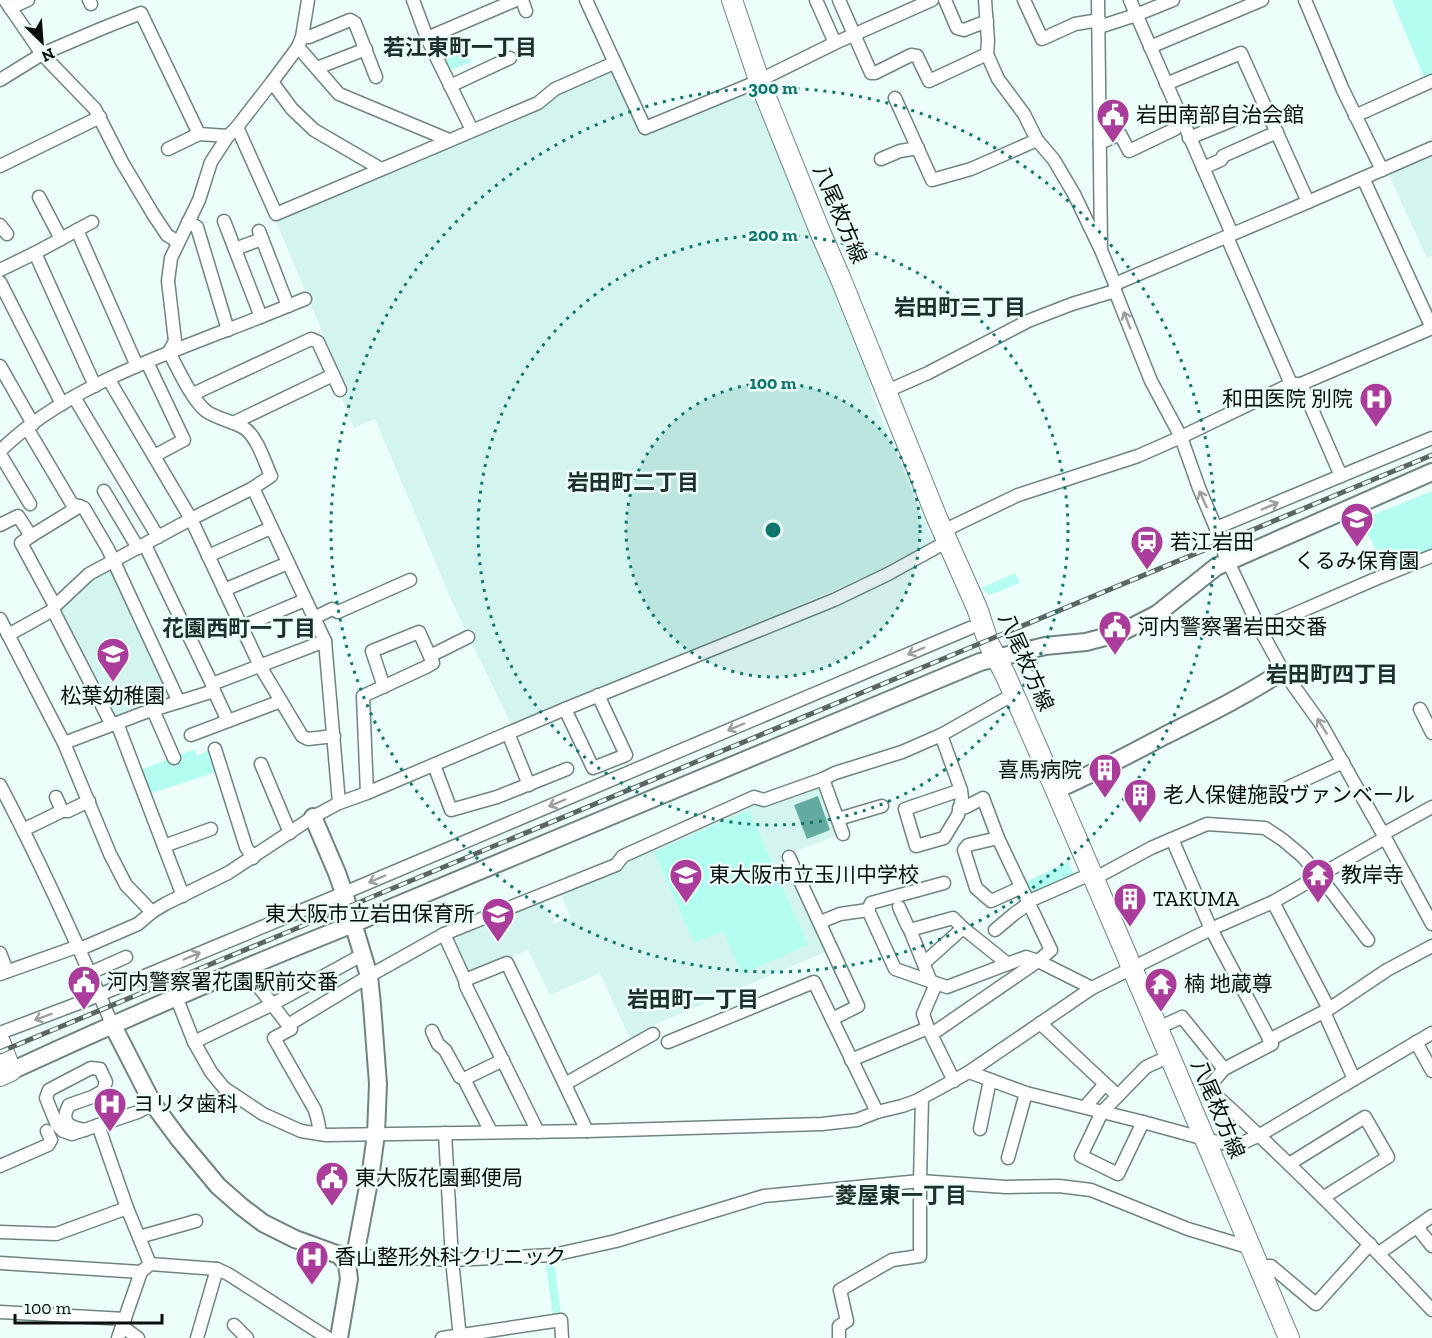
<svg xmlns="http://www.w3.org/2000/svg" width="1432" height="1338" viewBox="0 0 1432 1338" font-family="'Zilla Slab','Noto Sans JP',serif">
<rect width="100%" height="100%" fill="#ecfffb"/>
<g fill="#d4f5ef">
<path d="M610,68L615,70L639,122L637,129L640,136L742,92L757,94L867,364L872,396L933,541L881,569L830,592L511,724L453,604L375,419L354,428L341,396L347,391L275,219L553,100L551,94Z"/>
<path d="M1432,151V256L1427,258L1387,171Z"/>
<path d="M111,567L175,699L114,722L58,612L90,578Z"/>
<path d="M821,782L841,834L790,853L828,951L656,1024L631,1041L600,973L550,995L528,950L471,976L466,975L450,936L542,898L554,924L570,917L559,890L754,800Z"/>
</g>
<g fill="#b4fdf1">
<path d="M1392,0H1432V74L1424,77Z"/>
<path d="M464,45L471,62L446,72L440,56Z"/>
<path d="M1432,491V551L1386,570L1361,520Z"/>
<path d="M1015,573L1020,583L989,595L981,588Z"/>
<path d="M195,749L197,756L211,749L219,771L149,794L140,770Z"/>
<path d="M749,810L808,945L742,974L723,931L694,943L654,852Z"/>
<path d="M1068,862L1075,877L1028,899L1021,884Z"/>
<path d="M545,1260H554L561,1315L553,1316Z"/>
</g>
<path fill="#63aba0" d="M818,796L830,830L807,839L794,805Z"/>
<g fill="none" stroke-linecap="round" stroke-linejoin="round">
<g stroke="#6f8480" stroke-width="15">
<g id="street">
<path d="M5,0L42,54L95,109L122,162L153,214L167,235L178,242"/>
<path d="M89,0L91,4"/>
<path d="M413,0L427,38L472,130"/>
<path d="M522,0L526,11"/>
<path d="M586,0L645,128L754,83L835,43L932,0"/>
<path d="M816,0L835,43"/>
<path d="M839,0L871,73H875L911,55L917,56L929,81L987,54"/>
<path d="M945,0L957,28L964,30L987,21"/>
<path d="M985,0L988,41L987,54L998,79L1024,114L1037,140L1054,160L1074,194L1101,250L1115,284V291L1151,381L1181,437L1199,488L1216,528L1224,553L1260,629L1283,671L1321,724L1383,834L1432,924"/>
<path d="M1024,0L1042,39L1075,24L1099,20"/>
<path d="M1098,0L1101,246"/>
<path d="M1130,0L1232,234"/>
<path d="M1305,0L1343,90L1382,170"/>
<path d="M10,8L28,0"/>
<path d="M1099,27L1136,15L1173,0"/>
<path d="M302,37H309L350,20L355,23L376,77"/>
<path d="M427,38L516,0"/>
<path d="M298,47L339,94L449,140"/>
<path d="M1150,47L1262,0"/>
<path d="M317,68L366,49"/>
<path d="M0,80L42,54L103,28L141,13L199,134L228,136"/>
<path d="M272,82L292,109L314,130L381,169"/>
<path d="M1166,84L1241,53L1308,202"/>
<path d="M450,86L510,58"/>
<path d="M895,98L932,180L971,169L1037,140"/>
<path d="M1355,116L1432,81"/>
<path d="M237,127L276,214L538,103L555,89L614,63"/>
<path d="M1189,138L1265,107"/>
<path d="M1100,143L1120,134L1129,151L1175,129"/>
<path d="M168,149L199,134"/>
<path d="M881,159L900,151L918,148"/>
<path d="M0,166L100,117"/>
<path d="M1203,168L1221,160L1223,156L1277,132"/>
<path d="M1363,178L1432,328"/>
<path d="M39,197L61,239"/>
<path d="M224,221L261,317"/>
<path d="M188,222L197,227L228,330"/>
<path d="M0,225L7,234"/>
<path d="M77,230L137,366"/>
<path d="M259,231L288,306"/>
<path d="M1227,237L1291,384"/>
<path d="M235,249L262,239"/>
<path d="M35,253L92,222"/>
<path d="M0,270L35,253L95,386"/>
<path d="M0,282L62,404"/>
<path d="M1115,284L1308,202L1432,148"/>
<path d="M169,352L175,341L168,281L171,258L199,200L211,162L228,136L237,127L272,82L298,47L302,37L308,0"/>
<path d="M147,362L184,440L154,456"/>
<path d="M0,366L33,424"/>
<path d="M109,380L191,519L260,666L302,736L308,739L334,736"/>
<path d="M1301,384L1341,476"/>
<path d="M887,391L928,373L1028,321L1072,304L1115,291"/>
<path d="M193,394L311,339L318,342L340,390"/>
<path d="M74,397L158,537"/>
<path d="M233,423L333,375"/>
<path d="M27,428L72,504L84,508L108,549L179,702"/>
<path d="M0,451C60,392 147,361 224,331C251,321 278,310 305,299"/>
<path d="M0,454L30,504"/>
<path d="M253,488L325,641L339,803"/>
<path d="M104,491L138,548"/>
<path d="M0,525L18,516L31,536L80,506"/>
<path d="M1216,528L1432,438"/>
<path d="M943,531L1018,495L1138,456L1181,437L1291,384H1301L1432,328"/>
<path d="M31,536L21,543L55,606"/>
<path d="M208,556L271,528"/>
<path d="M224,590L288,563"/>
<path d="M53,610L112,725"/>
<path d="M314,618L332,609L338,612L410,580"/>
<path d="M0,619L64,743L110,854L126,885L152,912"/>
<path d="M241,627L305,600"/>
<path d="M1260,629L1373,580L1432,556"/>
<path d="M8,635L53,610L55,606L89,574L191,519L253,488L271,476C265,463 257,436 244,428C233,421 217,419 206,411C192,400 178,369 169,352"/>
<path d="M430,656L468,637"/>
<path d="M212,684L325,641"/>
<path d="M214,691L228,721"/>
<path d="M565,709L593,768L626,755L598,695"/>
<path d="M1420,709L1432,733"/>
<path d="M153,710L174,758"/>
<path d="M117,723L183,896"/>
<path d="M508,733L529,785"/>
<path d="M191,735L281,701"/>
<path d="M64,743L146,712L214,691L212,684L145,545"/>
<path d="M215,749L246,847L253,858"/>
<path d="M261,764L290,833"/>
<path d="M434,765L451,810L497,797L567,769"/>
<path d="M823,779L843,834"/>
<path d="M0,785C41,863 77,943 112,1024"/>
<path d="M1289,787L1343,762"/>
<path d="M961,790L905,809L916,846L944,838L958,815L962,798L961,790L941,735L1014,694"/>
<path d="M367,793L363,696L426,667L433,663L419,632L372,651L384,687"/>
<path d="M56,797L62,811H68L89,801"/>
<path d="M959,808L966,807L983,798L998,838"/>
<path d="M838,819L882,806"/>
<path d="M23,830L62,811"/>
<path d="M1383,834L1432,807"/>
<path d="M164,846L211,829"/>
<path d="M789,857L858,1006L832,1019"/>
<path d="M1027,902L1084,877L1101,875L1151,848L1207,824L1265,828L1283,840L1302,856L1319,875L1368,940"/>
<path d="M1273,902L1329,1009"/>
<path d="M899,907L907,925L910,930L931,982"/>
<path d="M868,910L871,903L944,883"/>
<path d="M823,921L840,914L868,910L895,969L947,987L1026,957L1038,961L1092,988"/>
<path d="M910,930L953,918L963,928L1008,964"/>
<path d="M995,930L1014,914L1028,904"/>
<path d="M444,934L465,980L466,986L538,1132"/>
<path d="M80,949L138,924L152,912L165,904L228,873L313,817L339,803L367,793L565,709L834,600L888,574L948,541"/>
<path d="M0,953L7,971"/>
<path d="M924,963L963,928"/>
<path d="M241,969L249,974L291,1029L274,1038L315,1110L318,1121L320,1134"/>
<path d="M90,973L126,957"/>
<path d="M0,974L79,946"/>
<path d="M465,980L507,963L587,1131"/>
<path d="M936,984L923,1014L928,1028L954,1081"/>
<path d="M173,998L179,1004L194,1042L211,1072L224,1088L263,1114L301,1131L326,1135L587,1131L822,1124L857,1120L877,1112L902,1106L916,1101L969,1072L1092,988L1211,929L1273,902L1385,838"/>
<path d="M1324,1012L1354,1079"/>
<path d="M1040,1023L1118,1096"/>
<path d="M288,1025L369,976L444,934L616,865L623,856L754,797L764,800L823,779L835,773L902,752L941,735"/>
<path d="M1158,1028L1182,1017L1224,1069L1272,1044L1211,929L1172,839"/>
<path d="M432,1031L438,1044L445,1050L460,1077L464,1079"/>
<path d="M0,1033L87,1000L344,893L970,628"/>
<path d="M932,1034L1038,961L1051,950L998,838L968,845L964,850L976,888L991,901L1020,888"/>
<path d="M1269,1040L1329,1009L1387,970L1432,946"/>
<path d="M194,1042L271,1005L362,955"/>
<path d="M668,1042L814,982L877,1112"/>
<path d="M1416,1042L1432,1071"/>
<path d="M851,1060L928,1028"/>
<path d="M1224,1069L1208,1088C1286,1159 1360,1233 1432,1310"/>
<path d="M969,1072L1026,1093L1143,1122L1205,1139L1236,1146L1260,1135L1432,1033"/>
<path d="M565,1084L653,1034"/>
<path d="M1085,1107L1105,1084"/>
<path d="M1143,1122L1118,1174L1081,1156L1102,1112L1146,1067L1170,1056"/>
<path d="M98,1125L127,1208L150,1264"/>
<path d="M980,1129L990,1080"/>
<path d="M85,1130C68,1127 60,1122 69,1105L92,1097L103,1091L106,1082L100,1069L91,1068L49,1090L46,1098L57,1125L63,1131L72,1134L138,1112L153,1104"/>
<path d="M491,1132L464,1079L503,1060"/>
<path d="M445,1133L452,1260L460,1338"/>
<path d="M1008,1158L1026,1093"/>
<path d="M1289,1164L1365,1117L1388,1157L1324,1197"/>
<path d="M0,1166L48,1145L51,1140L47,1131"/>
<path d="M1417,1227L1432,1246"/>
<path d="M0,1232L56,1234L127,1208"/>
<path d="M139,1237L196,1221"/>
<path d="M1379,1253L1432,1216"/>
<path d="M355,1256L452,1260L553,1255L616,1241L764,1196L920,1181L1006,1187L1059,1186L1091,1190L1188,1229L1251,1248"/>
<path d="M0,1263L141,1272"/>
<path d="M1260,1269L1265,1266H1271L1316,1304L1370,1244"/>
<path d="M0,1312L125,1319"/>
<path d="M234,1325L247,1338"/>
<path d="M123,1327L138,1338"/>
<path d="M118,1338L141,1272L150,1264L217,1269L228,1274L328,1338"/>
<path d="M197,1338L217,1269"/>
<path d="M442,1338L561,1320L562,1338"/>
<path d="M839,1338V1326L847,1321L840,1290L892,1260L920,1256V1181L922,1098"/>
</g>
</g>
<g stroke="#6f8480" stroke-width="20">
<g id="secondary">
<path d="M1056,790C1093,774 1128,755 1164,736C1204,716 1245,696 1283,671"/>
<path d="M313,817L337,873L344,893L369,976L372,1005L378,1084L376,1134L371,1171L355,1256L347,1264"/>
<path d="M112,1024L153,1104L179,1139L218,1186L242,1207L263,1223L295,1239L339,1255L347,1264L349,1279L339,1338"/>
<path d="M11,1071C119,1021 228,974 338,930L980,662L1045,646L1086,642L1120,633L1157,614L1216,567L1432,472"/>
</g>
</g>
<g stroke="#6f8480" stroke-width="22">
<g id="primary">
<path d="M732,0L759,80L821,234L840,277L937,518L977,608L989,644L1005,674C1102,894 1195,1116 1289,1338"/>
<path d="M0,1042L11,1071L0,1076"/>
</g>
</g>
<use href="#street" stroke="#fff" stroke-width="12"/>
<use href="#secondary" stroke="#fff" stroke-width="16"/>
<use href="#primary" stroke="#fff" stroke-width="20"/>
<g stroke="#5b6664" stroke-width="5">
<path id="rail" d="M0,1052L1432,455"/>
</g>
<use href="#rail" stroke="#ecfffb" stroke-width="3" stroke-dasharray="9" stroke-linecap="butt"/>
</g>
<defs><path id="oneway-shaft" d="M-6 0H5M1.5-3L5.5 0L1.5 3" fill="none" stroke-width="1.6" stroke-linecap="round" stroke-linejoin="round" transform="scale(1.5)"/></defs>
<g stroke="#9c9f9e">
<use href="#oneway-shaft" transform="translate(1127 320) rotate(-112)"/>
<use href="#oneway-shaft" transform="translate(1203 499) rotate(-114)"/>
<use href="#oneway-shaft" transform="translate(1270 506) rotate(-23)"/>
<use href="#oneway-shaft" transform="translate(916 651) rotate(157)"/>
<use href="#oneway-shaft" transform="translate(1322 726) rotate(-122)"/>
<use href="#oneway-shaft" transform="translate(736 727) rotate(157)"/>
<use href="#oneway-shaft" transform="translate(557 803) rotate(157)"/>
<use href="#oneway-shaft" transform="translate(377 879) rotate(157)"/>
<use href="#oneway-shaft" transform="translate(192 956) rotate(-23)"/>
<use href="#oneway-shaft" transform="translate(43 1017) rotate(159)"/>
</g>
<circle cx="773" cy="530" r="147" fill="#0f766e" fill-opacity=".12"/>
<g fill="none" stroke="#0f766e" stroke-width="3" stroke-dasharray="3 6">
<circle cx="773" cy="530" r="147"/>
<circle cx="773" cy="530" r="295"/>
<circle cx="773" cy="530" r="442"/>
</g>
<defs>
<g id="civic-pin" transform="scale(1.725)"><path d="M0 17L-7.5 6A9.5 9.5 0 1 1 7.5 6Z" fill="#aa3d9c" stroke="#ecfffb"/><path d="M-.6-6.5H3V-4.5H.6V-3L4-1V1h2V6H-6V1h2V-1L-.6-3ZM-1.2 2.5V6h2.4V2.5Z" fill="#fff"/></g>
<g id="hospital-pin" transform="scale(1.725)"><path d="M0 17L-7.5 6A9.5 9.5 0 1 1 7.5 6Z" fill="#aa3d9c" stroke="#ecfffb"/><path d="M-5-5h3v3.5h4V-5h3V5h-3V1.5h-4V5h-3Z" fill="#fff"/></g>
<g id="school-pin" transform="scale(1.725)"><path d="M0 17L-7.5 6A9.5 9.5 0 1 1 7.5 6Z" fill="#aa3d9c" stroke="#ecfffb"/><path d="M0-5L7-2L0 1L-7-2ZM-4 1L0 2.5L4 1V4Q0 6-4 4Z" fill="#fff"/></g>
<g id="station-pin" transform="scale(1.725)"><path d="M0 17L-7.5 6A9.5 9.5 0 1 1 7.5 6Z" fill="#aa3d9c" stroke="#ecfffb"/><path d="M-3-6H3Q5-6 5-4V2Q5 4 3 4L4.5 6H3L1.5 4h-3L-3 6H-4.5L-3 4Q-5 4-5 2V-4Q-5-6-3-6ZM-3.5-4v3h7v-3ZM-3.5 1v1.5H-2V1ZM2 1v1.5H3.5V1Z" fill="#fff"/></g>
<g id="building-pin" transform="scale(1.725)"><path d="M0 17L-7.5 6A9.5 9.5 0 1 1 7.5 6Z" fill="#aa3d9c" stroke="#ecfffb"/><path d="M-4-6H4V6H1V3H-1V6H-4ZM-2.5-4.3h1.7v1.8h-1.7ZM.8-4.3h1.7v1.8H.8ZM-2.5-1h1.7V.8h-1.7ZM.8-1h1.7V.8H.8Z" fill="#fff"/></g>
<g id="temple-pin" transform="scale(1.725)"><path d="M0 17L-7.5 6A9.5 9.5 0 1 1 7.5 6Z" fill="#aa3d9c" stroke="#ecfffb"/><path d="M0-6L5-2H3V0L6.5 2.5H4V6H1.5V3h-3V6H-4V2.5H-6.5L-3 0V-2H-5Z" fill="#fff"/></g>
</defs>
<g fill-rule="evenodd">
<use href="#civic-pin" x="1113" y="115"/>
<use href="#hospital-pin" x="1376" y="399"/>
<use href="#school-pin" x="1357" y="519"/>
<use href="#station-pin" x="1147" y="542"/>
<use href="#civic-pin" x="1115" y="627"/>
<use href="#school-pin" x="113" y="654"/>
<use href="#building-pin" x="1105" y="770"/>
<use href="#building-pin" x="1140" y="795"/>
<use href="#school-pin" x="686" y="875"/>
<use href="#temple-pin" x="1318" y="875"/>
<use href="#building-pin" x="1130" y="899"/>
<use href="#school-pin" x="498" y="914"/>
<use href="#civic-pin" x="84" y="982"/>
<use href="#temple-pin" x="1161" y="984"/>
<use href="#hospital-pin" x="110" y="1104"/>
<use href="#civic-pin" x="332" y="1178"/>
<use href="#hospital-pin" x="312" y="1257"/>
</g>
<g text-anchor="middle" stroke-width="5" stroke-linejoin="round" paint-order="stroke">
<g font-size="21" fill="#070e0d" stroke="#ecfffb" text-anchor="start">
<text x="1136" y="122">岩田南部自治会館</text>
<text x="1353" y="406" text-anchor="end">和田医院 別院</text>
<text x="1170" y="549">若江岩田</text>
<text x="1357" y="568" text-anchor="middle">くるみ保育園</text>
<text x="1138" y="634">河内警察署岩田交番</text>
<text x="113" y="703" text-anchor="middle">松葉幼稚園</text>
<text x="1082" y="777" text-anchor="end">喜馬病院</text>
<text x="1163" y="802">老人保健施設ヴァンベール</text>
<text x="709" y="882">東大阪市立玉川中学校</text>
<text x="1341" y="882">教岸寺</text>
<text x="1153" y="906">TAKUMA</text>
<text x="475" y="921" text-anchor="end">東大阪市立岩田保育所</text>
<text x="107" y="989">河内警察署花園駅前交番</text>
<text x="1184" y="991">楠 地蔵尊</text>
<text x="133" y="1111">ヨリタ歯科</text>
<text x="355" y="1185">東大阪花園郵便局</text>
<text x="335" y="1264">香山整形外科クリニック</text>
</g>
<g font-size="21" fill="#070e0d" stroke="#ecfffb">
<text transform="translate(840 214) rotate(67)" y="7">八尾枚方線</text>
<text transform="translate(1026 662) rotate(66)" y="7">八尾枚方線</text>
<text transform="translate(1218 1109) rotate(67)" y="7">八尾枚方線</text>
</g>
<g font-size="22" font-weight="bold" fill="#1e302d" stroke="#ecfffb">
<text x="460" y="55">若江東町一丁目</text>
<text x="960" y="315">岩田町三丁目</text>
<text x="633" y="490">岩田町二丁目</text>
<text x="239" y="636">花園西町一丁目</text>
<text x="1332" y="682">岩田町四丁目</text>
<text x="693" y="1007">岩田町一丁目</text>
<text x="901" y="1203">菱屋東一丁目</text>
</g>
</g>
<circle cx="773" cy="530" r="9" fill="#0f766e" stroke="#ecfffb" stroke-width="3"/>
<g font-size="18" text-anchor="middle" font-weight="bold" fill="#0f766e" stroke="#ecfffb" stroke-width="5" stroke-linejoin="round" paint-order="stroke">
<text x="773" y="94">300 m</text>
<text x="773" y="241">200 m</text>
<text x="773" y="389">100 m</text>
</g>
<g transform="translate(42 42) rotate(155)" stroke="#ecfffb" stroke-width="4.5" paint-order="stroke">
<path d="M0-4.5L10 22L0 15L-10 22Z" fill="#070e0d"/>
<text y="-9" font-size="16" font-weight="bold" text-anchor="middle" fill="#070e0d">N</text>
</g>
<path d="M15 1314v9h147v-9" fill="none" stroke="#070e0d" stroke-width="3"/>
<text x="24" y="1314" font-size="18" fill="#070e0d" stroke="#ecfffb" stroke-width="4.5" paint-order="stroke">100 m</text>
</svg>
